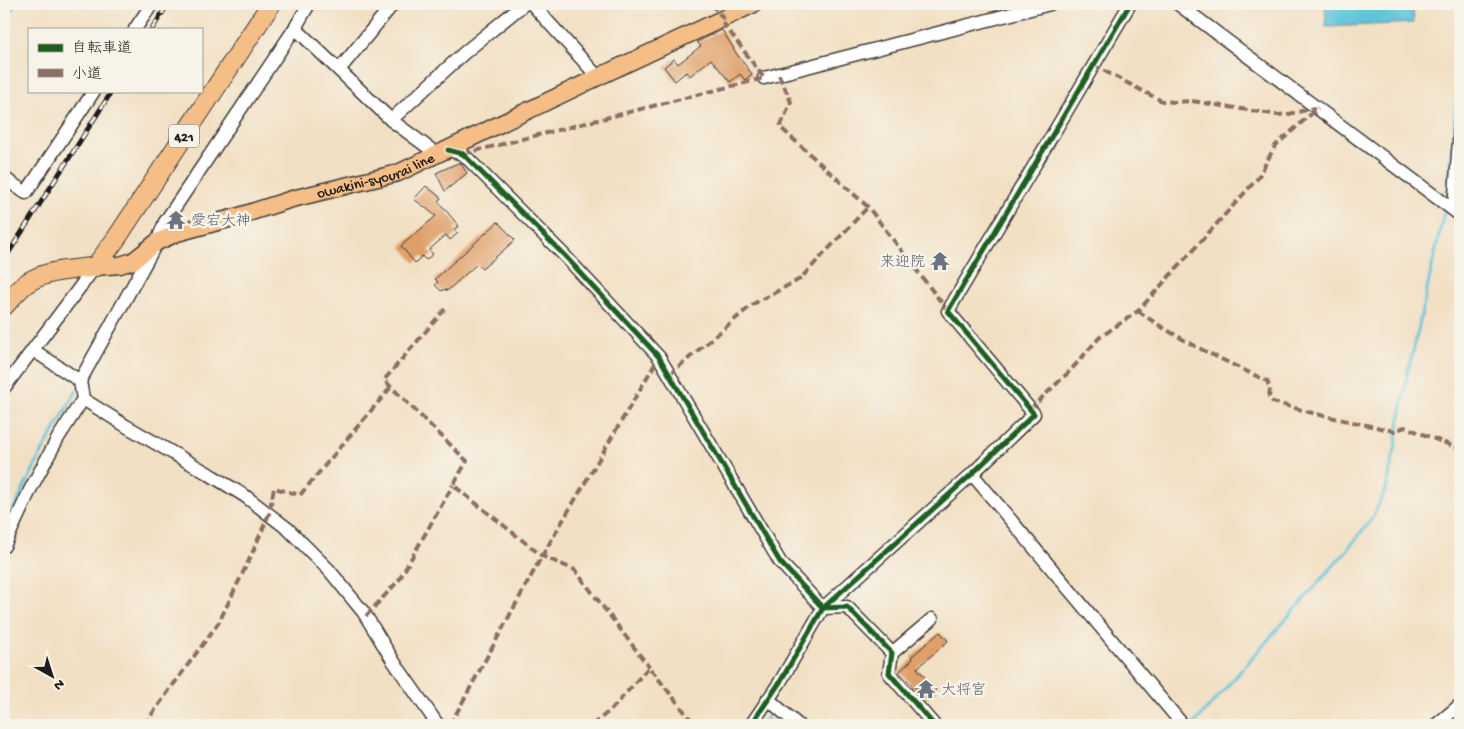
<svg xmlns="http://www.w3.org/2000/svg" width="1464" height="729" viewBox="0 0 1464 729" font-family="'Gochi Hand','Klee One',sans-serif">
<rect width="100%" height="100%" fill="#f7f3e8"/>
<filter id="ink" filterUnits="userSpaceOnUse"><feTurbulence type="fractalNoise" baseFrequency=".02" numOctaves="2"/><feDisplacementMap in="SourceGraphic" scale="10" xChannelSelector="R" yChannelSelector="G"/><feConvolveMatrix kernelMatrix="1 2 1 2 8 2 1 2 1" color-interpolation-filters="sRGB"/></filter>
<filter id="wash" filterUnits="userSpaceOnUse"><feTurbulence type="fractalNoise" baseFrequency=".0096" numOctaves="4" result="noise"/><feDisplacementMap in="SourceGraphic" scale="20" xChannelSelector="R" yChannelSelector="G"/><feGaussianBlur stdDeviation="1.12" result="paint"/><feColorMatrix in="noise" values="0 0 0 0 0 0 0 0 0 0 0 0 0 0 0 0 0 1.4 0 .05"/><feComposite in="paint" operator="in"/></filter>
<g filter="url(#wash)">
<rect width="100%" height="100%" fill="#f2e0c4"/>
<path fill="#5ec3dc" stroke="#3d707c" d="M1325,4H1413L1414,23L1326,27Z"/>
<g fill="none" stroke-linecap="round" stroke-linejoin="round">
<g stroke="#5ec3dc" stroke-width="3">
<path d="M4,22L15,4"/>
<path d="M1454,127L1460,52"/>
<path d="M1447,200L1452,146"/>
<path d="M4,528L41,454L77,390"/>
<path d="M1194,724L1348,549L1373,517L1386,489L1396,444L1407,374L1414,348L1445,208"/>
<path d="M761,725L772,712"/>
</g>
</g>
<g id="blocks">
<g fill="#df9f68">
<path d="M722,30L734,49H733L752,74L745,80L740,74L730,82L711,59L690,76L686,72L675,81L664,67L674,59L678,64L701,46L697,42Z"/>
<path d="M460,162L467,173L445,191L436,173Z"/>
<path d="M426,186L441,198L438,201L459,226L454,229L458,233L450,240L446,235L429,250L433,254L426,260L422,256L415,263L401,246L436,216L414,199Z"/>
<path d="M498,222L515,240L482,269L477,264L447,291L445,289L441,291L435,285L438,282L435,279Z"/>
<path d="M940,632L948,641L917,668L936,690L926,699L899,672L913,659L911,657Z"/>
</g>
</g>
</g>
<g filter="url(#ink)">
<use href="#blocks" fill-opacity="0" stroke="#3c3935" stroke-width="1"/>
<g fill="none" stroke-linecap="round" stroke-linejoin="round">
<g stroke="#3c3935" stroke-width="15">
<g id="minor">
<path d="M532,4L598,77"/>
<path d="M1178,4L1460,215"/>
<path d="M295,28L391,120L437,154"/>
<path d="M135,29L152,4"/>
<path d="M339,70L393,4"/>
<path d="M764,78L1050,4"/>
<path d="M391,120L464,53L524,4"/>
<path d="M448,150L463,154L564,255L659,357L780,562L823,608L847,607L892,653L889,673L934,725"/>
<path d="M4,178L26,193L94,91"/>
<path d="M1454,209L1460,126"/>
<path d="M33,350L80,381"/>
<path d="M4,388L95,267"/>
<path d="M83,399L126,426L209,474L245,496L288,529L329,570L364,613L394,662L438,725"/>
<path d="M972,474L1183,725"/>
<path d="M4,546L31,488L58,438L83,399L80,381L157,242L165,222L295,28L309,4"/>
<path d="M892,653L932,619"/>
<path d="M768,699L798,725"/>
<path d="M751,725L780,682L823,608L972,474L1034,414L948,311L1130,4"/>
<path d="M1436,725L1460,705"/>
</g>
</g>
<g stroke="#3c3935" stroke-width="19">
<g id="major">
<path id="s1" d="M95,267L120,265L133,261L157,242L177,233L236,217L292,199L398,173L598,77L754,4"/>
</g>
</g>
<g stroke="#3c3935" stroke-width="21">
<path id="highway" d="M4,306C10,300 16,292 23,286C42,270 71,270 95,267L116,239L271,4"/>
</g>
<use href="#minor" stroke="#fff" stroke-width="12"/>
<use href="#major" stroke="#f6be87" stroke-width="16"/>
<use href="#highway" stroke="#f6be87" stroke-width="19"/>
<g stroke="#1c1c1c" stroke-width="5">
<g id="rail">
<path d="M152,29L168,4"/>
<path d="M4,260L112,91"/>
</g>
</g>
<use href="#rail" stroke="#f7f3e8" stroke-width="3" stroke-dasharray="9" stroke-linecap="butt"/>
<g stroke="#8d6e63" stroke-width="4" stroke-dasharray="8 4" stroke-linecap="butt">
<path d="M711,4L724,19"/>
<path d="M1093,65L1162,101L1175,102L1192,101L1278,115L1289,114L1315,108"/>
<path d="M779,75L791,102L780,127L868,207L948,311"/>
<path d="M463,154L764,78L721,20"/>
<path d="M445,309L384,380L467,461L453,485L542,556L575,570L649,667"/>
<path d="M1138,311C1178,340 1223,360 1267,381L1270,388L1269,397L1273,402L1316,414L1394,431L1405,427L1460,449"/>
<path d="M669,375L753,304L800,279L868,207"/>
<path d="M1029,410L1070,371L1099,338L1138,311L1258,178L1275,146L1318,108"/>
<path d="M366,616L399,580L453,485"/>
<path d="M144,725L219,622L251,556L269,514L274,488L300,495L391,387"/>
<path d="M450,725L542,556L659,357"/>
<path d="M592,725L612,709L649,667L695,725"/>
</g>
<g stroke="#f7f3e8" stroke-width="8">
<g id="cycleway">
<path d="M448,150L463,154L564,255L659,357L780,562L823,608L847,607L892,653L889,673L934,725"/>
<path d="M751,725L780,682L823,608L972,474L1034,414L948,311L1130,4"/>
</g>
</g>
<use href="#cycleway" stroke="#1b5e20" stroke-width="5"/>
</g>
</g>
<defs>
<g id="temple-bare" transform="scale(1.5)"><path d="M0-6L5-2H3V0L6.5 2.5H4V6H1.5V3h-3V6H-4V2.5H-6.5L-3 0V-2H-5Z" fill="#6b7280" stroke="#f7f3e8" stroke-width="2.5" paint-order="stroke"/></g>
</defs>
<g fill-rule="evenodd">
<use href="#temple-bare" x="176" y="220"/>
<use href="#temple-bare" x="940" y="261"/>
<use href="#temple-bare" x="926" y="689"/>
</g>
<g text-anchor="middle" stroke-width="5" stroke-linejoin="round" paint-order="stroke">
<rect fill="#f7f3e8" stroke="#5e5c59" stroke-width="1" x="169" y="124.5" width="30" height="23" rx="4"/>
<g font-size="14" font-weight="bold" fill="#1c1c1c">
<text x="184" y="141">421</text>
</g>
<g font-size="15" fill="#1c1c1c" stroke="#f7f3e8">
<text dy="5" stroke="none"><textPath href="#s1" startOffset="298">owakini-syourai line</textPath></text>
</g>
<g font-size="15" fill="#5b616d" stroke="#f7f3e8" text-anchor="start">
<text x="191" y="225">愛宕大神</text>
<text x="925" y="266" text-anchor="end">来迎院</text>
<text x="941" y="694">大将宮</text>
</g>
</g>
<rect width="1464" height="729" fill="none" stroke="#f7f3e8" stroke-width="20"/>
<rect x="28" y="28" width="175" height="65" fill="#f7f3e8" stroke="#9f9d96"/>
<rect x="38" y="44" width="25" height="8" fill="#1b5e20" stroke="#9f9d96"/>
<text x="72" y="52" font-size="15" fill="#1c1c1c">自転車道</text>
<rect x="38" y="69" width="25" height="8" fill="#8d6e63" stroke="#9f9d96"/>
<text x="72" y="78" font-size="15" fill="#1c1c1c">小道</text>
<g transform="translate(52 676) rotate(141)" stroke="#f7f3e8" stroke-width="4" paint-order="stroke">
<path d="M0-4L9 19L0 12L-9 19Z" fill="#1c1c1c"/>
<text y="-8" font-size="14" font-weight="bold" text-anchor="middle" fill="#1c1c1c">N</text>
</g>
</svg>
